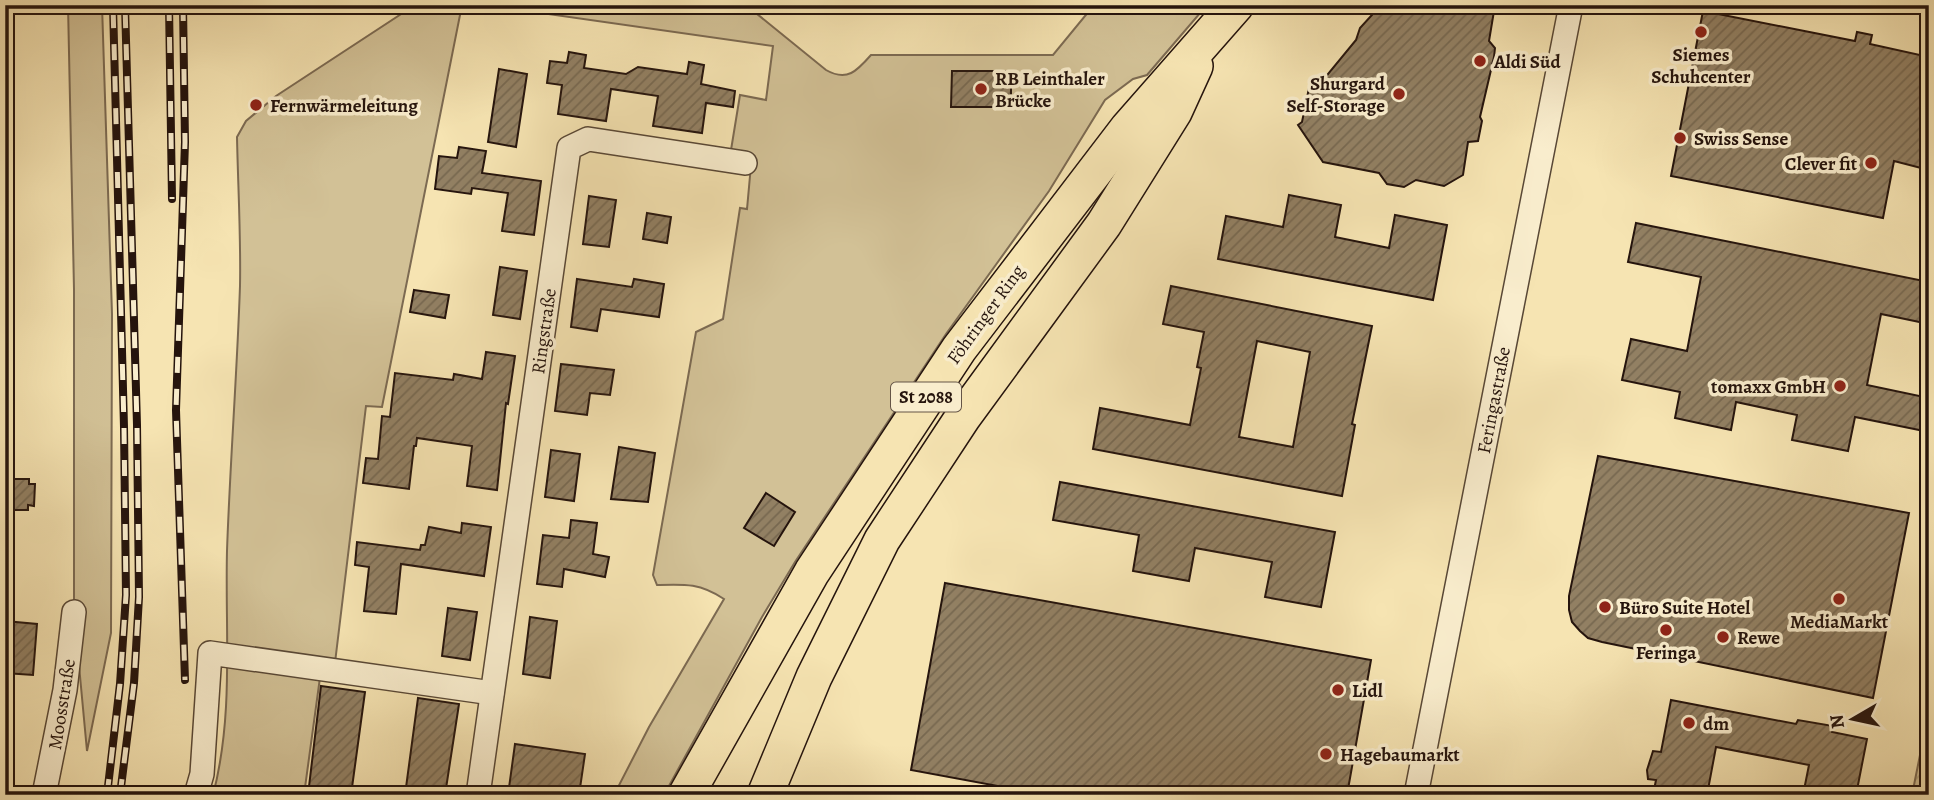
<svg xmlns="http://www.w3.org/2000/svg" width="1934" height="800" viewBox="0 0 1934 800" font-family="Alegreya,serif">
<defs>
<pattern id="garden-furrows" width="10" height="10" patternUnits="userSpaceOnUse" patternTransform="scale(1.75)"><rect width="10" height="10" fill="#d2c196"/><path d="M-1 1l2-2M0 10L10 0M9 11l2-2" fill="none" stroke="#b4a580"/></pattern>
<pattern id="building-hatch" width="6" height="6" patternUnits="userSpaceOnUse" patternTransform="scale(1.75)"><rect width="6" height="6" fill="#928063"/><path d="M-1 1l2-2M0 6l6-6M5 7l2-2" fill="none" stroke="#776850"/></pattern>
</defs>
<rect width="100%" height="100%" fill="#f6e4b2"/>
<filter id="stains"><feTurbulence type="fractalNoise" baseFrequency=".00286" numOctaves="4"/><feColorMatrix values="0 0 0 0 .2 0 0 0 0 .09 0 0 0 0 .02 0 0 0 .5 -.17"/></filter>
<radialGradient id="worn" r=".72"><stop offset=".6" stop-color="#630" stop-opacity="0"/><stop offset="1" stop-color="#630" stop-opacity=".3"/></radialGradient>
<g fill="#d2c196" stroke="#7c6a52" stroke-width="2">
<path d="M68,5H102L112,314L111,633L87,751L74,612V289Z"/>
<path d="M415,5H462L382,407L366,406L334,671L321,670L304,795H213C234,715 225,633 227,551C230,463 237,375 240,286C241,237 238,187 237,137L246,121L276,96Z"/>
<path d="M485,5H746L826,70C847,82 857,71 871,55H1053L1094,5H1207L1147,75L1133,79L1105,100L1049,191L946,334L795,562L762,617L664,795H614L649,727L724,599C700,583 685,584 657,585L653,575L696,332L723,319L740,208L747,209L752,154L731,150L740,95L766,100L773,46Z"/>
</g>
<path fill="url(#garden-furrows)" stroke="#7c6a52" stroke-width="2" d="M1929,710V795H1912Z"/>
<g fill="url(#building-hatch)" stroke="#25140d" stroke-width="2" fill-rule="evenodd">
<path d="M1381,5H1387L1405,11L1411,5H1495L1489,41L1495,48L1494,57L1480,117L1482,121L1478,141L1468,142L1463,175L1444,186L1416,180L1404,187L1387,184L1379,173L1323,162L1298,125L1302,122L1310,83L1318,78L1324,79L1356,40L1360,28Z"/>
<path d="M1703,11L1855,41L1857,32L1872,35L1870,44L1929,57V150L1925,169L1894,161L1883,218L1671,176Z"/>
<path d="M569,52L586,55L584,68L626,74L638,67L687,74L689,62L704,65L701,84L735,91L733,107L706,103L702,133L653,126L658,96L611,89L606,121L558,114L562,85L547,83L550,61L567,63Z"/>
<path d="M499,69L527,74L516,147L488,142Z"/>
<path d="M952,71H1011V107H951Z"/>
<path d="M459,147L486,151L482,173L541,181L534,235L502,231L508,193L472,188L471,194L435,189L439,156L457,158Z"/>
<path d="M1289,195L1341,205L1335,237L1389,248L1395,215L1447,225L1433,300L1218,259L1226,216L1283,227Z"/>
<path d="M589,196L616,200L609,247L583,244Z"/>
<path d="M647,213L671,217L667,243L643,239Z"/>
<path d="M1636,223L1929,282V324L1881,314L1867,385L1929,398V432L1855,417L1848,451L1792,440L1797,415L1736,402L1731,430L1675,418L1680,392L1622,380L1631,339L1687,351L1701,277L1628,262Z"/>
<path d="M500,267L527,271L520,319L493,315Z"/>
<path d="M577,279L632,287L634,279L664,284L659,317L601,309L597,331L571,327Z"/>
<path d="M1171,286L1372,326L1352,424L1355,425L1342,496L1093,449L1100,408L1190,425L1201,368L1197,367L1204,332L1163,324ZM1257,341L1310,352L1293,447L1239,437Z"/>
<path d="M414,290L449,295L445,318L410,312Z"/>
<path d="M486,352L515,356L508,404L506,403L497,490L467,486L472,446L417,438L416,446H414L409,489L363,483L366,458L378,459L382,416L390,417L395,373L453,380L454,374L482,379Z"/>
<path d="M561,364L614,370L610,395L590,393L587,415L555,411Z"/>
<path d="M619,447L655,453L648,502L611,499Z"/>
<path d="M551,450L580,454L574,501L545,497Z"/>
<path d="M1598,456L1909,513L1873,698L1602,642L1588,638L1580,631L1572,622L1569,610V596Z"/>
<path d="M10,479H29V484H35L34,506L28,505V510H9Z"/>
<path d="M1060,482L1335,532L1321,607L1265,597L1272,562L1195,548L1189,581L1133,571L1139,535L1053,520Z"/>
<path d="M766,493L795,512L774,546L744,528Z"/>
<path d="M571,520L597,523L593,554L609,557L605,577L564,569L562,587L537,584L543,535L569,538Z"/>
<path d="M462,523L491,527L484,576L401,564L396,614L364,611L369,567L355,565L357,542L420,550L421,545H425L429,527L461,533Z"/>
<path d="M945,583L1371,660L1347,795H1047L911,770Z"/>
<path d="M448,608L477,612L470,660L442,656Z"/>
<path d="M530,617L557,621L550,678L523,674Z"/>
<path d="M5,621L37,624L33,675L5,673Z"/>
<path d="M321,686L365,692L351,795H308Z"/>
<path d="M418,698L459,704L445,795H405Z"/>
<path d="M1671,700L1796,724L1798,720L1833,726L1832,732L1867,739L1856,795H1803L1809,765L1716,747L1707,795H1653L1656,780L1648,779L1647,770L1653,751L1661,752Z"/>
<path d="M515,744L585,754L579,795H508Z"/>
</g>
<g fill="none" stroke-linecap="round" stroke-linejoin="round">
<g stroke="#594836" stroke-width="26">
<g id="minor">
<path d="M44,795L65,690L74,612"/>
<path d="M196,795L202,774L210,653L492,693"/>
<path d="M478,795L569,148L588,139L745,163"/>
<path d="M1416,795L1571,5"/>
</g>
</g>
<g stroke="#25140d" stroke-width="38">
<g id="highway">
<path d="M686,795L812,572L959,349L1128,128L1236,5"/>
<path d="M765,795L814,677L882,540L963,417L1104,224L1174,112L1195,66"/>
</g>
</g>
<use href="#minor" stroke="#f9edcd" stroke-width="23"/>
<use href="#highway" stroke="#f6e4b2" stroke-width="35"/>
<g stroke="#25140d" stroke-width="8">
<g id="rail">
<path d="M169,5L172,199"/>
<path d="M183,5L185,142L176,410L185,680"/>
<path d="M107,795L120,684L126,595L124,427L113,5"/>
<path d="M120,795L134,683L139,597L137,425L125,5"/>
</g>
</g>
<use href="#rail" stroke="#f9edcd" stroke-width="5" stroke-dasharray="16" stroke-linecap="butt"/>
</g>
<g fill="#8f2418" stroke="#f9edcd" stroke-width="2.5">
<circle cx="1701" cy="32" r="7"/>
<circle cx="1480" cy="61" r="7"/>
<circle cx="981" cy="89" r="7"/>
<circle cx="1399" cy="94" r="7"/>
<circle cx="256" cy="105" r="7"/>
<circle cx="1680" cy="138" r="7"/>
<circle cx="1871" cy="163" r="7"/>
<circle cx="1840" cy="386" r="7"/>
<circle cx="1839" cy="599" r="7"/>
<circle cx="1605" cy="607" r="7"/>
<circle cx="1666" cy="630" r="7"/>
<circle cx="1723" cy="637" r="7"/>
<circle cx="1338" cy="690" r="7"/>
<circle cx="1689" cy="723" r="7"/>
<circle cx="1326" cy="754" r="7"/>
</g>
<g text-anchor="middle" stroke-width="7" stroke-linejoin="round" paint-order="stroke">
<rect fill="#f9edcd" stroke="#655547" stroke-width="2" x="891" y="382.5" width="70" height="29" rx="5"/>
<g font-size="18" font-weight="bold" fill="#25140d">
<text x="926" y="403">St 2088</text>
</g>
<g font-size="19" font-weight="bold" fill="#25140d" stroke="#f9edcd" text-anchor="start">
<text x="1701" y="61" text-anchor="middle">Siemes<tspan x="1701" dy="22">Schuhcenter</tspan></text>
<text x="1494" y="68">Aldi Süd</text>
<text x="995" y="85">RB Leinthaler<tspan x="995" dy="22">Brücke</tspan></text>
<text x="1385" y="90" text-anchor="end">Shurgard<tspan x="1385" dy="22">Self-Storage</tspan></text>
<text x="270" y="112">Fernwärmeleitung</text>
<text x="1694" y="145">Swiss Sense</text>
<text x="1857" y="170" text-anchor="end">Clever fit</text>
<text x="1826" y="393" text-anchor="end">tomaxx GmbH</text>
<text x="1619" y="614">Büro Suite Hotel</text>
<text x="1839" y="628" text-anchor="middle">MediaMarkt</text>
<text x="1737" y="644">Rewe</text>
<text x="1666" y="659" text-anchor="middle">Feringa</text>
<text x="1352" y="697">Lidl</text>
<text x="1703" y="730">dm</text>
<text x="1340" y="761">Hagebaumarkt</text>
</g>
<g font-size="19" fill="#25140d" stroke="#f9edcd">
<text transform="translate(985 314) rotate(-54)" y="7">Föhringer Ring</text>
<text transform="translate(543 331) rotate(-82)" y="7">Ringstraße</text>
<text transform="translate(1493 400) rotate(-79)" y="7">Feringastraße</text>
<text transform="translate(61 704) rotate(-81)" y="7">Moosstraße</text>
</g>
</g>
<rect width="1934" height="800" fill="none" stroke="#f6e4b2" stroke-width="28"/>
<rect x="7" y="7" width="1920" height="786" fill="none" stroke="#25140d" stroke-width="3.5"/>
<rect x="14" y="14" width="1906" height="772" fill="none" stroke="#25140d" stroke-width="2"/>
<g transform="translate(1853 719) rotate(261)" stroke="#f9edcd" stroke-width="5" paint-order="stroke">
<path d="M0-5L12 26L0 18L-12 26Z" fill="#25140d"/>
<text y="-10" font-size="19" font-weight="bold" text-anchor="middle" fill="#25140d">N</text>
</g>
<rect width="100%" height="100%" filter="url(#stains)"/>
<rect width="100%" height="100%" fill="url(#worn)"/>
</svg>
